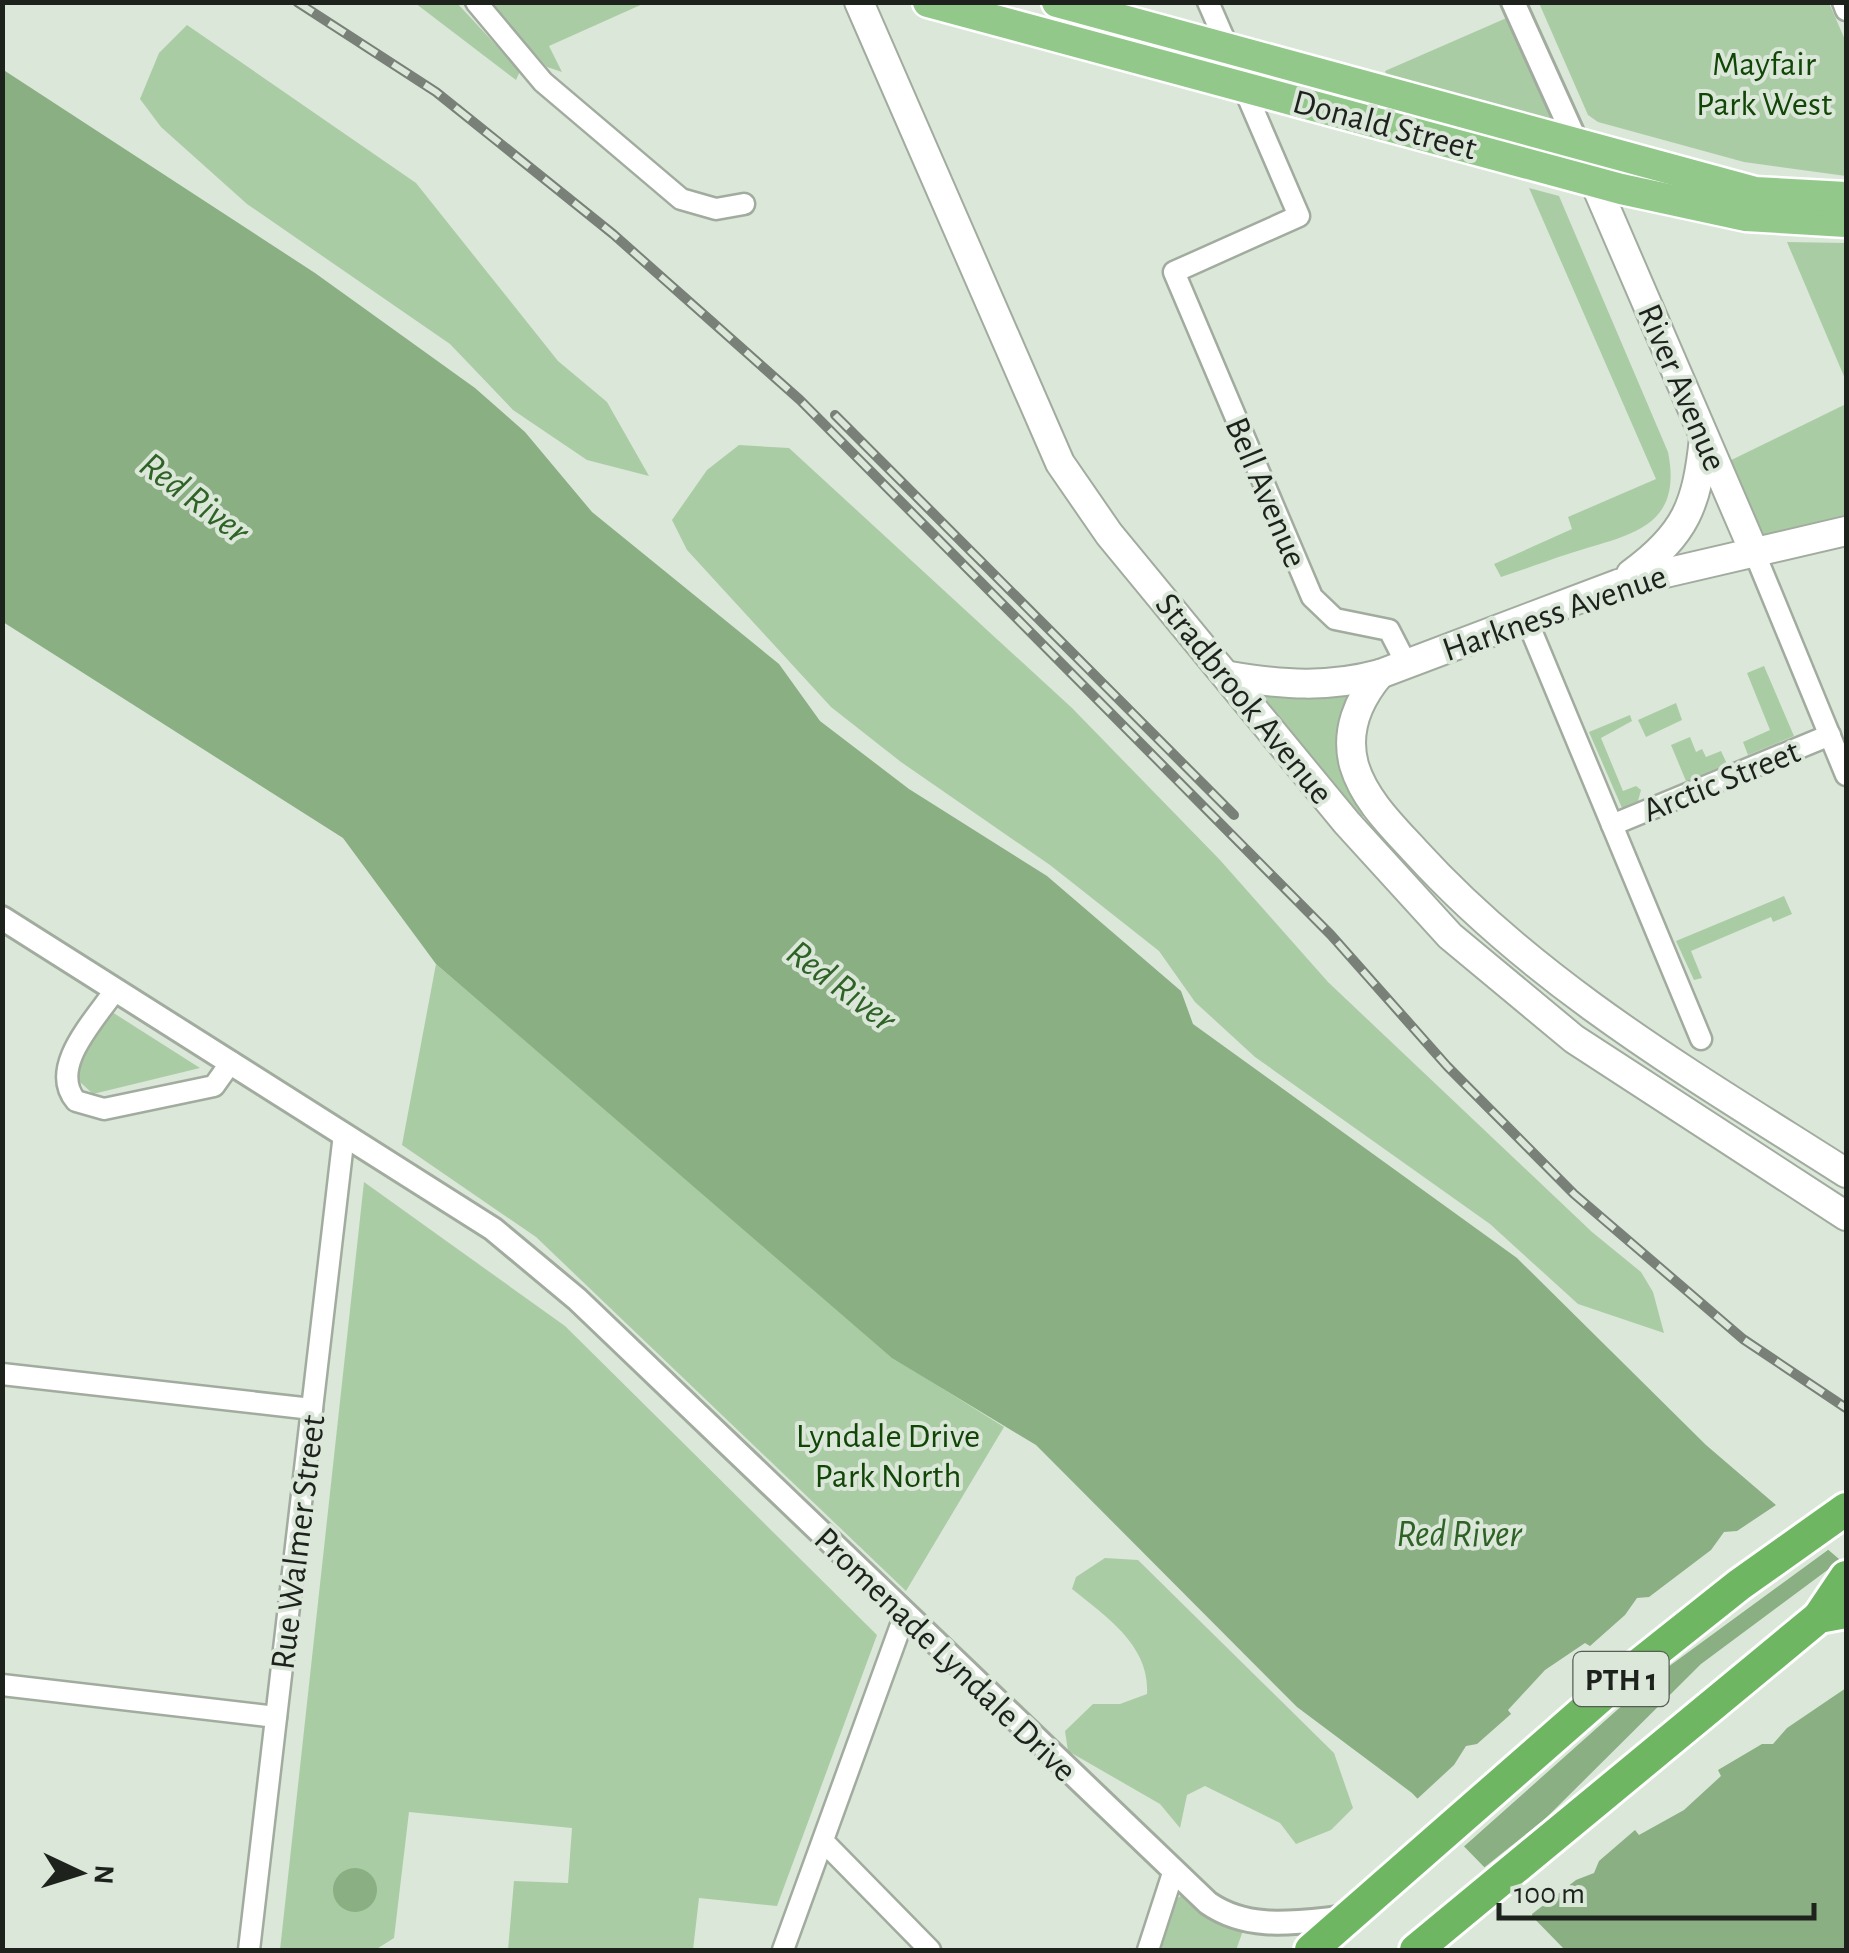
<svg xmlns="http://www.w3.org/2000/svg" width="1849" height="1953" viewBox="0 0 1849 1953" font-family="'Alegreya Sans',sans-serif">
<rect width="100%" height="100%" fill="#dbe7d9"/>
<g fill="#aacca4">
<path d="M415,3H457L520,71L516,80Z"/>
<path d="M490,3H645L549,46L562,72L547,67Z"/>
<path d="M1539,3H1829L1846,42V176L1744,162L1598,122L1588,115Z"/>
<path d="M1518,13L1578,145L1393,94L1385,71Z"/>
<path d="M187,25L416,183L558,361L607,402L649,476L587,460L513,410L450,344L247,204L161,127L140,99L159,53Z"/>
<path d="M1529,188L1559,196L1668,452C1684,531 1625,535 1568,554C1546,561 1523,570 1501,577L1494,564L1572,529L1568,517L1656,479Z"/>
<path d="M1787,242L1846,243V381Z"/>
<path d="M1846,404V531L1755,554L1717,467Z"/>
<path d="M739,445L789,448L1072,708L1220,860L1328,982L1592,1232L1641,1272L1653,1292L1664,1333L1578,1304L1490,1224L1255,1057L1195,1002L1159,951L1050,865L901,762L831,707L687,550L672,520L707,470Z"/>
<path d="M1764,666L1794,736L1748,755L1743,742L1770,730L1747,673Z"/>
<path d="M1380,674L1354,720L1378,809L1347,823L1230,676Z"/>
<path d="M1676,703L1682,720L1646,737L1638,720Z"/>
<path d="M1630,715L1632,721L1601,738L1623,791L1636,786L1641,790L1638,801L1622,808L1589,732Z"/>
<path d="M1690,737L1696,752L1702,749L1706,757L1721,751L1727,764L1686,781L1671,745Z"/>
<path d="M1784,896L1792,914L1773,922L1771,917L1691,951L1702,978L1694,980L1676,941Z"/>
<path d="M436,964L892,1357L1004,1427L906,1591L536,1237L402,1145Z"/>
<path d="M112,1012L200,1068L93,1094L79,1081V1062Z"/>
<path d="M364,1182L565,1326L877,1635L777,1906L699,1898L693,1950H508L514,1881L568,1883L572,1828L409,1812L394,1938L375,1950H280Z"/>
<path d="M1105,1558L1138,1560L1334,1753L1353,1808L1331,1830L1296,1844L1280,1823L1205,1786L1187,1795L1180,1828L1160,1804L1068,1751L1065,1731L1093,1704H1120L1147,1694C1150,1646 1107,1617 1072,1589L1076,1577Z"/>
<path d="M1184,1894L1244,1928L1236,1950H1160L1176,1899Z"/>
</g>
<g fill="#89af82">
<path d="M2,69L315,273L475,388L525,432L592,512L779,664L820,721L909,789L1047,876L1181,991L1193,1024L1517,1258L1706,1445L1846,1565V1950H1565L1412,1793L1297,1707L1036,1445L892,1358L436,964L343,838L3,622Z"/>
<circle cx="355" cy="1890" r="22"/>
</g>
<g fill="#dbe7d9">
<path d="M1776,1499L1832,1547L1653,1678L1460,1850L1408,1797L1415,1801L1454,1765L1466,1746L1477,1744L1511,1714L1508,1710L1545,1670L1585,1643L1590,1646L1625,1615L1637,1598L1649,1597L1711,1550L1724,1532L1737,1531L1779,1503Z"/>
<path d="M1845,1557L1846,1688L1787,1728L1773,1744H1762L1718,1770L1721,1776L1684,1810L1639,1835L1635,1830L1599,1861L1594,1873L1576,1880L1532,1914L1534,1923L1481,1870L1544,1820L1701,1664Z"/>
</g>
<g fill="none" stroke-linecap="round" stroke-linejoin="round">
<g stroke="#a1ac9f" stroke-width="25">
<g id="minor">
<path d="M476,2L543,82L681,199L716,209L744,204"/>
<path d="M1208,2L1229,50"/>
<path d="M1843,2L1846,10"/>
<path d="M1243,86L1299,216L1174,272L1312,597L1335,619L1389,630L1406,663"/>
<path d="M1755,554L1846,775"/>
<path d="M1526,618L1701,1039"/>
<path d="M1612,825L1830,735"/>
<path d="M115,990C97,1018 47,1067 76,1101L104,1109L214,1086L231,1062"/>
<path d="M2,1374L312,1409"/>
<path d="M2,1685L276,1717"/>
<path d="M823,1841L930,1950"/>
<path d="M249,1950L344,1134"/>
<path d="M783,1950L905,1614"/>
<path d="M1148,1950L1173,1873"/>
</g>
</g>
<g stroke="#a1ac9f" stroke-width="28">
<g id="tertiary">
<path d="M1513,2L1594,181"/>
<path d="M2,918L493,1229L577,1299L1208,1903C1251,1933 1302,1921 1351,1917"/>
</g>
</g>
<g stroke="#a1ac9f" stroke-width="32">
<g id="secondary">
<path d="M859,2L1060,463L1109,534L1347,823L1450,936L1574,1039L1846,1216"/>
<path d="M1594,181L1755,554"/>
<path d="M1631,574C1686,534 1697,505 1704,438"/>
<path d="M1380,674C1358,700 1345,732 1354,765C1364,799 1392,826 1415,851C1538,986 1694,1076 1846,1173"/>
<path d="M1230,676C1284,685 1328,688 1380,674L1618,584L1846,531"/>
</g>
</g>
<g stroke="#fff" stroke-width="35">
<g id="primary">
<path d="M928,2L1621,189L1746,216L1846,222"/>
<path d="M1057,2L1755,192L1846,197"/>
</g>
</g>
<g stroke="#fff" stroke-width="38">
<g id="trunk">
<path d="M1819,1617L1846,1577"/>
<path d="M1311,1950L1617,1682L1739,1585L1846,1509"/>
<path d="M1416,1950L1819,1617L1846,1612"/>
</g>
</g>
<use href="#minor" stroke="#fff" stroke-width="20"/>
<use href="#tertiary" stroke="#fff" stroke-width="22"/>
<use href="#secondary" stroke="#fff" stroke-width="28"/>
<use href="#primary" stroke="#92c889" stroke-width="30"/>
<use href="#trunk" stroke="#6eb662" stroke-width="32"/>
<g stroke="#788077" stroke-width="10">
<g id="rail">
<path d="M297,2L436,92L613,234L800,400L1331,935L1447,1066L1574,1194L1743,1339L1846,1408"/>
<path d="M835,415L1234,815"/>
</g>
</g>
<use href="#rail" stroke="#dbe7d9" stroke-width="6" stroke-dasharray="19" stroke-linecap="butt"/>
</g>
<g text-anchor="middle" stroke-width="8" stroke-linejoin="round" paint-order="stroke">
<rect fill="#dbe7d9" stroke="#575d55" stroke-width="2.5" x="1573.5" y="1652" width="95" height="54" rx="8"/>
<g font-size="32" font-weight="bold" fill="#1e221d">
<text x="1621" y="1690">PTH 1</text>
</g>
<g font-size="35" fill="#114607" stroke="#dbe7d9">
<text x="1764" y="75">Mayfair<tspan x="1764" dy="40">Park West</tspan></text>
<text x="888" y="1447">Lyndale Drive<tspan x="888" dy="40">Park North</tspan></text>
</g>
<g font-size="35" fill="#1e221d" stroke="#dbe7d9">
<text transform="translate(1385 124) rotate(15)" y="12">Donald Street</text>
<text transform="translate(1683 387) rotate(67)" y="12">River Avenue</text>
<text transform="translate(1267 492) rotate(67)" y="12">Bell Avenue</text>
<text transform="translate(1554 612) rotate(-19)" y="12">Harkness Avenue</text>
<text transform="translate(1245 698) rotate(51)" y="12">Stradbrook Avenue</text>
<text transform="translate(1721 780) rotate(-22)" y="12">Arctic Street</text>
<text transform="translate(297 1542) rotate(-83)" y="12">Rue Walmer Street</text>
<text transform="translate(946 1654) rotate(44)" y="12">Promenade Lyndale Drive</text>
</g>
<g font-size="38" font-style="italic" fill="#2f6226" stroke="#dbe7d9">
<text transform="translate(195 497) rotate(37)" y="13">Red River</text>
<text transform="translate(842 985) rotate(37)" y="13">Red River</text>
<text x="1459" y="1546">Red River</text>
</g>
</g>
<rect width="1849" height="1953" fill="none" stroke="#1e221d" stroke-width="10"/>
<g transform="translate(80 1873) rotate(94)" stroke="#dbe7d9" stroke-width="8" paint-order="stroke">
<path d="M0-8L18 38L0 25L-18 38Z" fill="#1e221d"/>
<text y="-15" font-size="28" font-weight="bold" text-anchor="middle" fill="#1e221d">N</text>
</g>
<path d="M1499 1903v15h315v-15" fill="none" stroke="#1e221d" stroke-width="5"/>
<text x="1514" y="1903" font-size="30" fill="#1e221d" stroke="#dbe7d9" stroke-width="8" paint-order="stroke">100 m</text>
</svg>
